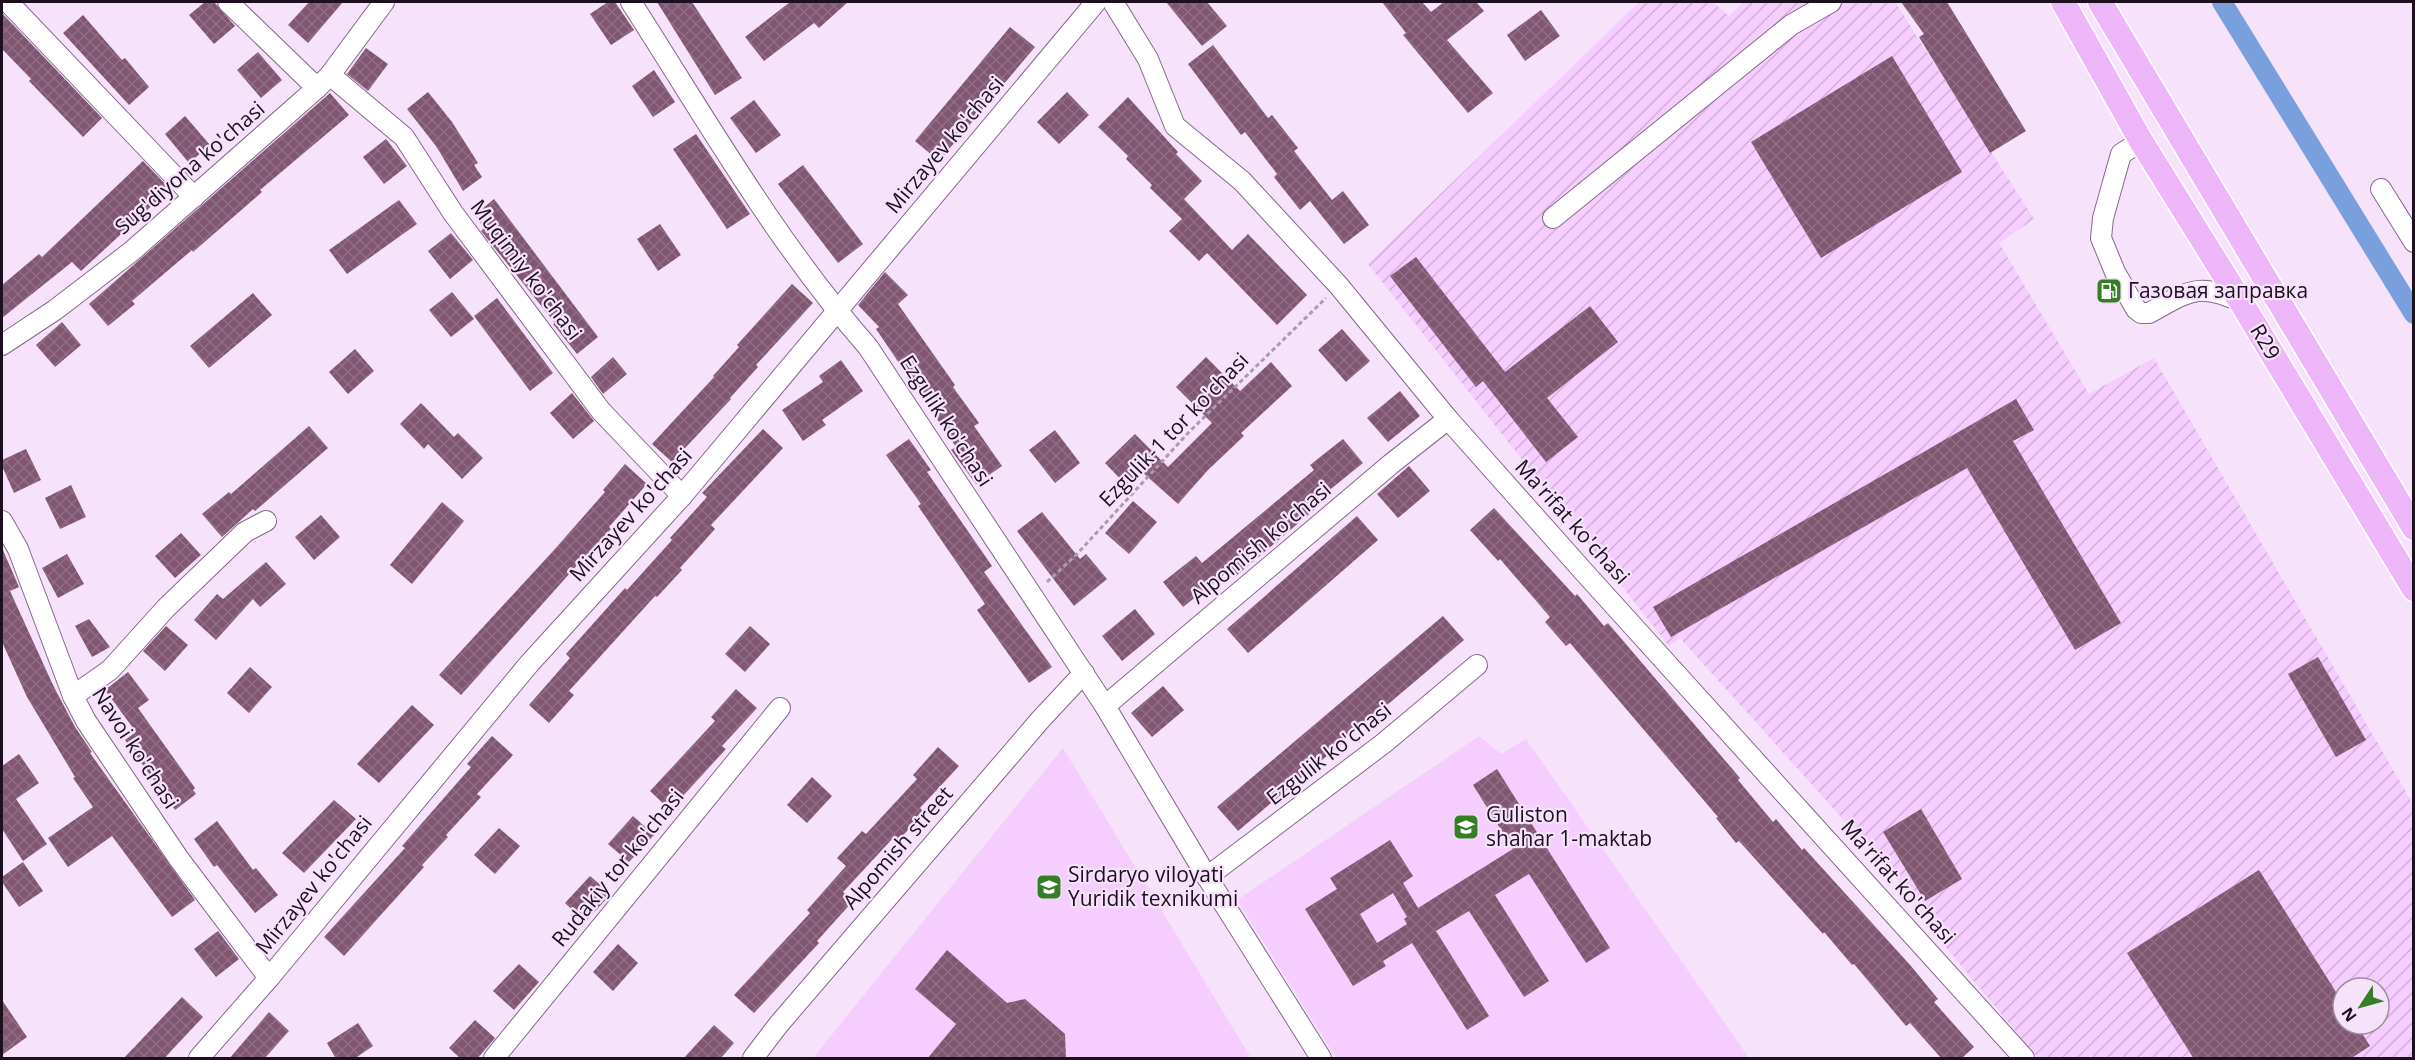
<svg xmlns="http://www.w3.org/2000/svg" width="2415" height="1060" viewBox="0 0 2415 1060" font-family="'Open Sans',sans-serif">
<defs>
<pattern id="industrial-furrows" width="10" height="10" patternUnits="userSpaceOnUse" patternTransform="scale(1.5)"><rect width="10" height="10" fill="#f5cdfe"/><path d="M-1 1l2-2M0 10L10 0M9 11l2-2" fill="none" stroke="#d1afd9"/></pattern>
<pattern id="building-cross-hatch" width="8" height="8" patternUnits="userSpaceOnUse" patternTransform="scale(1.5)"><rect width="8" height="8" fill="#805671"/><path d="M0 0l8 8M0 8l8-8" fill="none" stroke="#8f6e84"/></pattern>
</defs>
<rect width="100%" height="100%" fill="#f7e2fb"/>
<g fill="#f5cdfe">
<path d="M1479,736L1501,754L1526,739L1749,1058H1336L1237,900Z"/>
<path d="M1063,748L1251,1058H813Z"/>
</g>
<path fill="url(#industrial-furrows)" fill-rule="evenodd" d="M1639,2H1713L1729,16L1743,2H1895L2034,219L1999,243L2089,394L2154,358L2413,804V1058H2038L1924,921L1932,918L1680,638L1669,646L1368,264ZM2343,988H2379V1024H2343Z"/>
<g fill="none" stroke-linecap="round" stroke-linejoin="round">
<path stroke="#7a9fdd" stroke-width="20" d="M2222,2L2414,314"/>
</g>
<g fill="url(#building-cross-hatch)" fill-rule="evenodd">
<path d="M205,2H214L235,26L214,44L189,15Z"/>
<path d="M309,2H343L308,43L288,25Z"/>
<path d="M608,2H615L634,30L611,45L590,14Z"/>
<path d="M657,2H692L742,78L715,95Z"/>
<path d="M790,2H848L819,28L814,23L764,61L745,37Z"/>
<path d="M1166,2H1207L1227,26L1202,46Z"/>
<path d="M1382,2H1422L1431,12L1444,2H1476L1484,11L1447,40L1493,93L1468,113L1403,35L1406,33Z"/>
<path d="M1901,2H1947L2026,131L1990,153L1919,37L1924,34Z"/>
<path d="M1541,10L1560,36L1525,61L1507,35Z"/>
<path d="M2,13L102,118L83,137L29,81L31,79L2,49Z"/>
<path d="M83,15L122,60L125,58L149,87L129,105L63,33Z"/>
<path d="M1010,27L1035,47L939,161L915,141Z"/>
<path d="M1213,45L1268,118L1272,115L1298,148L1294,151L1332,200L1343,191L1369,225L1344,244L1310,201L1300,210L1274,177L1277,174L1245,132L1241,135L1188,64Z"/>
<path d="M366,48L388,64L368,91L347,74Z"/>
<path d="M258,52L282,80L261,98L237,70Z"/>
<path d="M1892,56L1962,172L1821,258L1751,142Z"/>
<path d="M654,70L675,102L653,117L632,86Z"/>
<path d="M428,92L452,122L478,163L474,165L482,177L463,191L436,146L407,109Z"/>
<path d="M1067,92L1089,115L1059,144L1037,122Z"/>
<path d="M330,93L349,115L260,190L262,192L193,252L192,250L132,301L135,304L108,326L89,304Z"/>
<path d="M1128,97L1178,152L1176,154L1202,181L1184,199L1232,250L1248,234L1307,295L1277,325L1207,253L1199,261L1169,231L1182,219L1150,188L1152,185L1126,159L1128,156L1098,127Z"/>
<path d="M754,100L781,135L756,153L730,118Z"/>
<path d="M185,116L210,145L189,163L165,134Z"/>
<path d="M696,134L750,214L727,229L673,149Z"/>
<path d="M386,139L407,166L384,184L363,157Z"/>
<path d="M143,161L170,189L81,271L72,262L2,318V285L39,254L42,257Z"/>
<path d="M803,165L863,244L838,263L778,184Z"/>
<path d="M494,199L598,337L577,354L553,324L555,323L481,231L484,228L475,215Z"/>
<path d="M399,200L417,224L347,274L329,250Z"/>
<path d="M660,224L681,255L658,271L637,239Z"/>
<path d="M451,233L473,260L450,279L428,251Z"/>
<path d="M1416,257L1505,372L1590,306L1618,342L1547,398L1578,437L1546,462L1483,381L1476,387L1390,276Z"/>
<path d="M885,272L908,295L898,304L955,385L953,387L979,423L974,426L1002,466L976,484L951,450L956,447L876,329L879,327L858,305Z"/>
<path d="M792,284L813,303L756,365L758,367L730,398L731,399L672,462L652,444L714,377L713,376L739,347L737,345Z"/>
<path d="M452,292L474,319L451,337L429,310Z"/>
<path d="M253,293L272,315L209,368L190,346Z"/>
<path d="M497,298L553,373L530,391L474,316Z"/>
<path d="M62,322L81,345L55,367L36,345Z"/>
<path d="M1342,329L1370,361L1346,382L1318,350Z"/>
<path d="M355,349L374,371L348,394L329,372Z"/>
<path d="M613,357L627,374L603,394L591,377Z"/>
<path d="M1206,357L1240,391L1271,362L1292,386L1241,433L1244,436L1208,470L1178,504L1142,472L1127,486L1105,463L1135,434L1168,467L1212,423L1176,387Z"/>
<path d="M841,360L863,391L822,420L826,425L803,441L782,410L823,382L819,376Z"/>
<path d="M1400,391L1420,416L1388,442L1367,418Z"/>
<path d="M572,393L594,421L573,439L550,413Z"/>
<path d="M2016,399L2034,430L2013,441L2121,623L2075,650L1967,468L1671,637L1653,607Z"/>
<path d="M421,403L454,437L458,433L483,458L462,479L428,444L424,449L400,424Z"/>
<path d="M309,426L328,448L255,511L253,509L222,537L202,514L229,492L231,494Z"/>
<path d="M763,429L783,448L711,525L715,529L680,568L682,570L657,597L655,596L569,691L574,695L549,723L529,705L570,658L566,654L625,588L627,590L672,540L670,538L707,497L702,493Z"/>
<path d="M1055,430L1080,463L1055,483L1029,450Z"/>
<path d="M909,439L931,470L927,472L992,566L984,572L1052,667L1029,683L977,610L985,604L918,506L921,504L886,455Z"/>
<path d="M1343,439L1363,463L1311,505L1315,509L1236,576L1231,569L1183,607L1163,582L1196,556L1202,563L1314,470L1310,465Z"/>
<path d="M26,449L41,480L14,493L2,466V460Z"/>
<path d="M625,464L647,484L609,527L611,529L588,555L587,554L461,695L439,675L554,550L605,492L603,490Z"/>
<path d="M1409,466L1430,491L1398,518L1377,494Z"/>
<path d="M71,485L86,517L60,529L45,498Z"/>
<path d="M1133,501L1157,522L1129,554L1105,533Z"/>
<path d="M442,502L464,521L412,584L390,565Z"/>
<path d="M1494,508L1575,596L1577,594L1604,626L1608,623L1740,778L1738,780L1773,822L1776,819L1802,850L1804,848L1911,966L1938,999L1934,1002L1974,1047L1961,1059H1942L1910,1023L1906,1026L1854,964L1852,965L1824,932L1823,934L1739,841L1736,843L1716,818L1718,817L1570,643L1566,646L1545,622L1550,617L1500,559L1498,561L1470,530Z"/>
<path d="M1042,512L1080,559L1086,554L1107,579L1074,606L1017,531Z"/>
<path d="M321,515L340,537L314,560L295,537Z"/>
<path d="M1357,516L1378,540L1248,653L1227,629Z"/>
<path d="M181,533L201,555L175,578L155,556Z"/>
<path d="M2,548L19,587L10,591L53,685L75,727L92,752L90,753L195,900L172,917L112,836L68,867L48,838L93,807L73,778L75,777L27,697L2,642Z"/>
<path d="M67,554L84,584L58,598L42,568Z"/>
<path d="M266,562L286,584L260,607L253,599L216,640L194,620L217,594L223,599Z"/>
<path d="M1135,609L1155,634L1122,661L1102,636Z"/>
<path d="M1443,616L1464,640L1238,831L1217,807Z"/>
<path d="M89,619L110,647L92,657L75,626Z"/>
<path d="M166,626L188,645L165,671L143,651Z"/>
<path d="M750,626L770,644L745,672L725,654Z"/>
<path d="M2318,657L2366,740L2336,757L2288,674Z"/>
<path d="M250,667L272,687L249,713L227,693Z"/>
<path d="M128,672L149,700L138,708L195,788L193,790L196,794L175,810L125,740L136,732L105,690Z"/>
<path d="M1163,686L1184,710L1152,737L1131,713Z"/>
<path d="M736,689L757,708L722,746L726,749L670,810L650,791L715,721L711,717Z"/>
<path d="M412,705L434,725L379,783L357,764Z"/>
<path d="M492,736L513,755L477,794L481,797L446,835L448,837L422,865L424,867L344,956L324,937L405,848L402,846L471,767L467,764Z"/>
<path d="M938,747L959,766L920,808L924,812L899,840L895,836L843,892L853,901L817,941L819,943L754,1013L734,995L810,913L807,910L846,866L837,858L862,831L866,834L917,779L913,775Z"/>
<path d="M19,754L39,783L16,799L47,844L23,861L2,829V766Z"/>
<path d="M1497,769L1610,948L1586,963L1529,874L1495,895L1549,981L1524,997L1469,911L1436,931L1489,1016L1467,1030L1412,943L1383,961L1386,966L1353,986L1305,909L1337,889L1330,878L1390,840L1413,876L1403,883L1418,908L1513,849L1473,785ZM1393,893L1407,917L1404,919L1407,924L1377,943L1360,914Z"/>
<path d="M812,777L832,796L807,823L787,805Z"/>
<path d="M334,800L356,819L304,873L282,853Z"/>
<path d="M1921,809L1962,879L1925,901L1883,832Z"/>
<path d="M633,816L654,835L629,862L608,844Z"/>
<path d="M217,821L253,870L256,868L278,895L255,913L217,865L214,867L194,839Z"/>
<path d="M499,828L520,846L495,874L474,855Z"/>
<path d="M23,862L43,891L19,907L2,882V877Z"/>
<path d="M2259,870L2343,1003V1024H2356L2370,1046L2350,1059H2194L2127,953Z"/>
<path d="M590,876L611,894L585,922L565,903Z"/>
<path d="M218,931L239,959L216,977L194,949Z"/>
<path d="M618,944L638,963L613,991L593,972Z"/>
<path d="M947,950L1007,1003L1025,999L1065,1034L1066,1059H927L956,1024L915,989Z"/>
<path d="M519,964L539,982L514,1010L493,991Z"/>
<path d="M182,997L203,1017L171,1051L164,1059H123Z"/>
<path d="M2,1000L27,1037L2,1055Z"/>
<path d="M269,1012L289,1031L264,1059H229Z"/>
<path d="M475,1020L495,1038L477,1059H461L449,1048Z"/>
<path d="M358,1023L373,1046L354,1059H336L327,1043Z"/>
<path d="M714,1025L734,1043L720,1059H683Z"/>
</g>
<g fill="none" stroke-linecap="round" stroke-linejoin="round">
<g stroke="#86678d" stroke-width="22">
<g id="minor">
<path d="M8,2L194,197"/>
<path d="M228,2L317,88"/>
<path d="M631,2C706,119 776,242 868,347L1105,706L1207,877L1321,1058"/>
<path d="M1113,2L1148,59L1175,126L1242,181L1339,286L1448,419L1584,572L2024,1058"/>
<path d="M330,75L404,137L453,213L601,411L682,496"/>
<path d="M2141,141L2121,154L2103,218L2101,238L2115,272L2136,309L2141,313H2149C2188,292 2198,281 2241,302"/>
<path d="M2381,189L2414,242"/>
<path d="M1553,218L1791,25L1831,2"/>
<path d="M2,345L55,310L132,251L317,88L330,75L384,2"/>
<path d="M2,521L18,549L73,696L86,721L179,859L269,978"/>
<path d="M73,696L110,670L166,608L245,532L266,521"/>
<path d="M1105,706L1391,464L1448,419"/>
<path d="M1207,877L1384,743L1477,665"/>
<path d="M199,1058L269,978L529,664L682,496L1096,2"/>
<path d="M494,1058L780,708"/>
<path d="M753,1058L779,1024L1041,719L1084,673"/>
</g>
</g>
<g stroke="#fff" stroke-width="27">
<g id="major">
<path d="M2063,2L2141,141L2241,302L2414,589"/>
<path d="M2100,2L2414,528"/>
</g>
</g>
<path stroke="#ac9aaf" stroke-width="3" stroke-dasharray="4.5 3" stroke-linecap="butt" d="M1047,582L1077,554L1190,431L1326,298"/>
<use href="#minor" stroke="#fff" stroke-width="20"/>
<use href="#major" stroke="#ecb6f8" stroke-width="24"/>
</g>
<defs>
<g id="fuel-square" transform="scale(1.35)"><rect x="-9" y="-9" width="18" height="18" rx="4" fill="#357e25" stroke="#f7e2fb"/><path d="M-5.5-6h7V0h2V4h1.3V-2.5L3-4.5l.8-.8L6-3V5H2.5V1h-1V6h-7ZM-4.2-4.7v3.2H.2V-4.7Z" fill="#fff"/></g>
<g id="school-square" transform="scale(1.35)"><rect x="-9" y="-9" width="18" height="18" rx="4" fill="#357e25" stroke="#f7e2fb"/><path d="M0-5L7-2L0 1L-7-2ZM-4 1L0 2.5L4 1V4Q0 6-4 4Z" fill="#fff"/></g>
<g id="university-square" transform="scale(1.35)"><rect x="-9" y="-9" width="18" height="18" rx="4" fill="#357e25" stroke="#f7e2fb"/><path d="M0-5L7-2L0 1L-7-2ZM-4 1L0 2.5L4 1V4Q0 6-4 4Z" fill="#fff"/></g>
</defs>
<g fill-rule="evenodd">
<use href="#fuel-square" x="2109" y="291"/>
<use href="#school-square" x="1466" y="827"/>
<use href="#university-square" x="1049" y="887"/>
</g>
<g text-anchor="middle" stroke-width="4.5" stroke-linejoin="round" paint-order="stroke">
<g font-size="21" fill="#1c101f" stroke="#f7e2fb">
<text transform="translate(945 145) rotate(-50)" y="7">Mirzayev ko'chasi</text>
<text transform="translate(190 168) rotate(-41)" y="7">Sug'diyona ko'chasi</text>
<text transform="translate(526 270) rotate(53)" y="7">Muqimiy ko'chasi</text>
<text transform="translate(2265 342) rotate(59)" y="7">R29</text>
<text transform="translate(946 421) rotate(57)" y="7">Ezgulik ko'chasi</text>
<text transform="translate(1174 430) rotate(-46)" y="7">Ezgulik-1 tor ko'chasi</text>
<text transform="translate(631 515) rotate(-48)" y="7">Mirzayev ko'chasi</text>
<text transform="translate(1572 522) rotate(48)" y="7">Ma'rifat ko'chasi</text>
<text transform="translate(1261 543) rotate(-40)" y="7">Alpomish ko'chasi</text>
<text transform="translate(135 748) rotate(57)" y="7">Navoi ko'chasi</text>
<text transform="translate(1329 754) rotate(-38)" y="7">Ezgulik ko'chasi</text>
<text transform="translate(898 848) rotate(-49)" y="7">Alpomish street</text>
<text transform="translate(618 868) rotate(-51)" y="7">Rudakiy tor ko'chasi</text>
<text transform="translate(1898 882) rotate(48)" y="7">Ma'rifat ko'chasi</text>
<text transform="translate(314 885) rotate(-51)" y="7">Mirzayev ko'chasi</text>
</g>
<g font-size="21" fill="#1c101f" stroke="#f7e2fb" text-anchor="start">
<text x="2128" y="298">Газовая заправка</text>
<text x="1486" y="822">Guliston<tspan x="1486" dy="24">shahar 1-maktab</tspan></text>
<text x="1068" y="882">Sirdaryo viloyati<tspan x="1068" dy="24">Yuridik texnikumi</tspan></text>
</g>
</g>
<rect width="2415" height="1060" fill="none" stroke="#1c101f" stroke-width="6"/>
<g transform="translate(2361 1006) rotate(234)"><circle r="28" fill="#f7e2fb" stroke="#9f8ea3" stroke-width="1.5"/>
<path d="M0-4.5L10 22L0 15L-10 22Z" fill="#357e25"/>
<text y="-9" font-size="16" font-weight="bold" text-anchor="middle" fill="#1c101f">N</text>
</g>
</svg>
